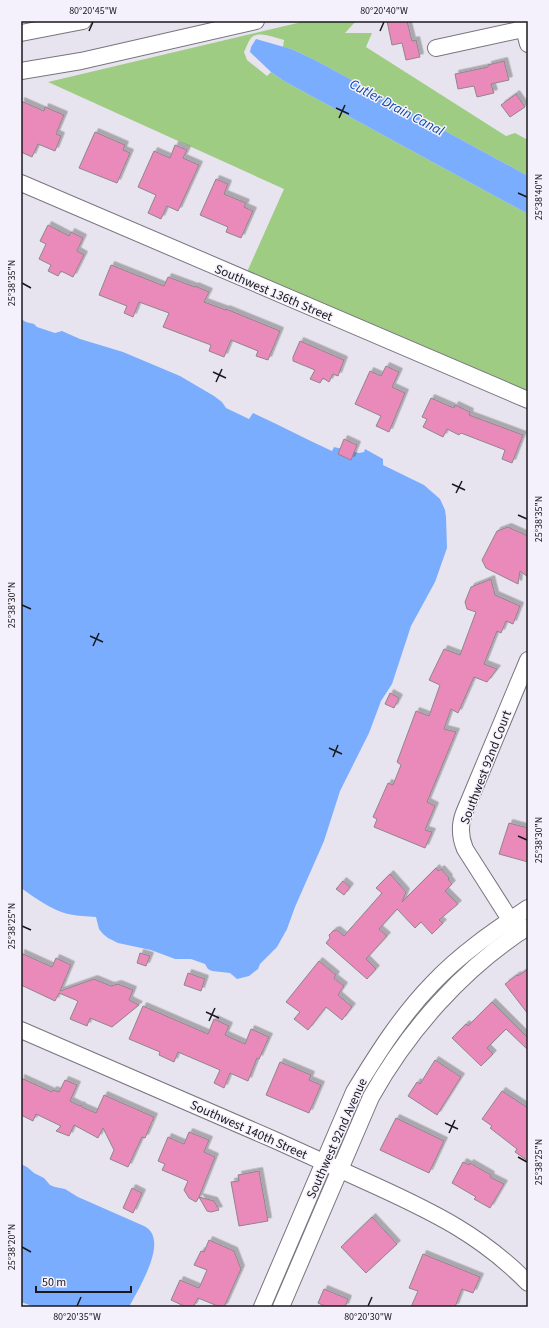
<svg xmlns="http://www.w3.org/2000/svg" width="549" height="1328" viewBox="0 0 549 1328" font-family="'Source Sans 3',sans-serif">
<defs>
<filter id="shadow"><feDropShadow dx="3.5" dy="-3.5" stdDeviation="0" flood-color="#0004"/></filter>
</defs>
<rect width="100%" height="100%" fill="#e8e4ef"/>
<path fill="#9ecc82" d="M306,21H356L345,33H372L366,47L506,136L515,133L528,140V176L315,60L291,49L283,47L284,40C275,38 259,30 251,38C248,42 246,48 244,52L247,60L267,76L271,72L284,81L528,214V393L247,272L284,189L48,82Z"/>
<g fill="#7aadfd">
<path d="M256,39L291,49L315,60L528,176V214L284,81L271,72L250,52L251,47Z"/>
<path d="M21,319L26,322L34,324L37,327L55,333L62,331L80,339L123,352L180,376L214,396L222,402L226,408L249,419L253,413C280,425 305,439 332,451L334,447L359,453L364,452L365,449L383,459V465L424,485L440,499L445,510L446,517L447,548L435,582L411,626L392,684L381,701L369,733L340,791L324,841L295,907L287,929L277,947L260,964L258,969L249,976L237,979L230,973L212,971L208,969L205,964L191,959H175L151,950L118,943L108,938L103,934L99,929L96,917C87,916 77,916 68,914C52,910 35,898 21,888Z"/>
<path d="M21,1164L27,1167L34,1173L44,1178L50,1185L55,1187L65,1189L78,1197L144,1226C171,1239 137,1291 129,1307H35L21,1302Z"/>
</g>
<g fill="#e98aba" stroke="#90858a" filter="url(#shadow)">
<path d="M387,21H407L412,41L416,40L420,57L406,60L402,43L392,45Z"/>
<path d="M504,61L509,80L491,84L494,93L477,97L474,86L458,89L455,74L488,67V65Z"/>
<path d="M516,94L525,107L510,117L501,105Z"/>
<path d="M21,101L44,111L45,107L64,115L56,134L61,136L55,151L38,144L32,157L21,152Z"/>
<path d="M95,132L125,145L123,150L130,153L117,183L79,168Z"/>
<path d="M175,145L187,150L183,158L199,165L178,211L167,206L161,219L148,213L156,195L138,187L154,151L170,158Z"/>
<path d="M216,179L228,184L224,194L246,203L244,207L253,211L241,238L226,232L228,227L200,215Z"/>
<path d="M48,225L69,236L71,232L83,238L77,251L84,255L73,277L61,271L58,276L48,271L51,265L39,259L46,244L40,241Z"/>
<path d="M111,265L164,286L168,277L195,287V286L209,292L204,302L226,310V309L280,331L268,360L256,356L258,351L231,340L224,357L209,351L211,345L163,327L169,313L139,302L133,317L124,313L127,306L99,295Z"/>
<path d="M300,341L344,360L338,376L333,374L329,382L323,378L320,383L310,379L315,370L293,361V357Z"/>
<path d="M386,366L399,372L392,387L405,393L389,432L376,426L381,416L355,404L370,371L381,376Z"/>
<path d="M431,398L454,408L455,405L470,412L469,415L523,435L512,463L502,459L505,450L461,433L459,435L447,429L443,437L423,427L427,419L422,417Z"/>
<path d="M344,439L357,445L351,460L338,454Z"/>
<path d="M508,527L528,536V577L520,571L518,584L486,568L482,560L497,531Z"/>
<path d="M491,579L495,595L520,606L513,624L506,621L501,633L497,631L484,664L497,669L487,682L474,677L458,713L451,709L444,729L456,732L427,802L435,806L425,830L432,832L425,848L374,827L377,819L373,817L388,783L393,785L401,765L397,762L416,711L429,716L440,685L429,680L444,649L460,655L476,612L467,609L465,602L471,587Z"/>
<path d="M390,693L399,698L394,708L385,704Z"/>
<path d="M509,823L528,828V862L499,854Z"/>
<path d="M436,868L438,871L441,869L449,878L448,879L452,884L445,891L458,904L439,920L443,923L432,934L421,922L415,928L397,909L379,929L387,936L366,959L376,969L367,979L326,943L330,938L329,935L333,931L337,930L344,936L382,893L376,888L390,874L406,892L402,902Z"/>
<path d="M343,881L350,887L344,895L336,889Z"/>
<path d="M21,953L52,967L56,958L71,965L60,991L94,979L111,986L118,984L133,990L129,1000L139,1005L112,1027L90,1018L87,1026L70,1019L78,1001L59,993L55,1001L21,985Z"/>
<path d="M140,953L150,956L146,966L137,963Z"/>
<path d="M319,961L336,975L334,978L344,986L338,995L352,1007L342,1020L326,1007L308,1030L294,1019L300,1012L286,1002Z"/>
<path d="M528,969V1014L505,984L517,975L518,976Z"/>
<path d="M188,973L205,979L201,991L184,985Z"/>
<path d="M492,1002L528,1038V1050L506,1029L487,1048L493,1054L481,1066L452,1038L466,1024L468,1026Z"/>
<path d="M143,1006L208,1034L214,1019L229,1026L225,1035L245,1044L251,1029L269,1037L259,1059L257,1058L248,1081L230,1073L224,1088L214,1083L220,1070L178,1052L174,1062L159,1055L160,1052L129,1039Z"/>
<path d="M435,1060L461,1077L437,1115L408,1096L417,1082L420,1084Z"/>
<path d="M280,1062L311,1075L309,1080L321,1085L309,1113L266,1095Z"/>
<path d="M21,1078L52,1092L53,1090L59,1092L65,1080L77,1085L70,1101L80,1106L81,1105L82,1107L96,1113L104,1095L154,1117L145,1138L142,1137L128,1167L110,1159L114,1150L103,1128L98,1138L74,1125L69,1136L56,1131L61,1126L36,1114L33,1121L21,1115Z"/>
<path d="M502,1091L528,1108V1161L515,1152L517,1149L490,1128L492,1126L482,1119Z"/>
<path d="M396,1118L444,1141L429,1173L380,1150Z"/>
<path d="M189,1132L209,1140L204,1152L215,1157L199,1197L214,1201L219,1210L211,1212L207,1211L199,1197L196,1202L189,1198L184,1190L188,1181L162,1170L165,1164L158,1161L168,1137L184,1144Z"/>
<path d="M463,1162L469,1165L470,1163L491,1175L490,1177L504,1184L490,1208L474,1199L476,1197L452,1183Z"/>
<path d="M259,1171L268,1221L239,1226L231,1182L239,1181L238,1175Z"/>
<path d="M132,1188L142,1193L133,1213L123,1208Z"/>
<path d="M372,1217L397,1244L366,1273L341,1247Z"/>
<path d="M209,1240L234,1251L241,1269L224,1307H220L198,1298L193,1307H186L171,1300L180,1280L199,1288L207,1270L194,1265L201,1251L204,1252Z"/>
<path d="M423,1254L480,1277L473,1293L462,1289L455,1307H411L418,1291L409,1288Z"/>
<path d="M324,1289L348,1299L345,1307H327L318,1303Z"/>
</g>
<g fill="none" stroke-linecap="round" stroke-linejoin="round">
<g stroke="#78757f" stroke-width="18">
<g id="minor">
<path d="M522,21L528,44"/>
<path d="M21,33L83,21"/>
<path d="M436,48L528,28"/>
<path d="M21,71L81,61L256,21"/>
<path d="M21,183L528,400"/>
<path d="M516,929L465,849C460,837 459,826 464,813L528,660"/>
<path d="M21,1030C106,1067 191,1104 277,1141C310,1156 343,1171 376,1186C435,1213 482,1236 528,1283"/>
<path d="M262,1307L354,1092C377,1054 401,1016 432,984C460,954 494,931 528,908"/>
<path d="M281,1307L371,1097C408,1031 463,968 528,927"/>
</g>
</g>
<use href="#minor" stroke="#fff" stroke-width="16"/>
</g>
<path fill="none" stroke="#19181c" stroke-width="1.5" d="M89,31L93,22M380,31L384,22M336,108L349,114M339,118L345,105M518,193L527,197M22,283L31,288M213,372L226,378M216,382L222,369M452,484L465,490M456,493L462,481M518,515L527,519M22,605L31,609M90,636L103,642M93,646L99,633M329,748L342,754M333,757L338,745M518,836L527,840M22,926L31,930M206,1012L219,1018M209,1021L215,1008M445,1123L458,1129M449,1133L455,1120M518,1157L527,1162M22,1247L31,1252M77,1306L81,1297M368,1306L372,1297"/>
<g text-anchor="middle" stroke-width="3" stroke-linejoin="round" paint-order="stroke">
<g font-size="13" fill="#19181c" stroke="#f5f1fc">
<text transform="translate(274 292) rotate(23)" y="5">Southwest 136th Street</text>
<text transform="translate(485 767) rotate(-69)" y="5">Southwest 92nd Court</text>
<text transform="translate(249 1129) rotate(24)" y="5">Southwest 140th Street</text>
<text transform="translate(336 1138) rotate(-66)" y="5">Southwest 92nd Avenue</text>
</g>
<g font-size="14" font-style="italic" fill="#0b4ba6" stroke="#f5f1fc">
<text transform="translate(397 107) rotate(28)" y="5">Cutler Drain Canal</text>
</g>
</g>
<rect width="549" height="1328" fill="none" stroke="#f5f1fc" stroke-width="44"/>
<path d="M36 1286v6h95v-6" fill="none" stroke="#19181c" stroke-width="2"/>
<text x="42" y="1286" font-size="12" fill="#19181c" stroke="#f5f1fc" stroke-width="3" paint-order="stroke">50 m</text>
<rect x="22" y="22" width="505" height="1284" fill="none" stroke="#19181c" stroke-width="1.5"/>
<g font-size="10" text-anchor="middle" fill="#19181c">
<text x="93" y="14">80°20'45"W</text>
<text x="384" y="14">80°20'40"W</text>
<text transform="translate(538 197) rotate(-90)" y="4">25°38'40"N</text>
<text transform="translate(11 283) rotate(-90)" y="4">25°38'35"N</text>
<text transform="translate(538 519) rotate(-90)" y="4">25°38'35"N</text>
<text transform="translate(11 605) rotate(-90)" y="4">25°38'30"N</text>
<text transform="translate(538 840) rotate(-90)" y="4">25°38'30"N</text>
<text transform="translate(11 926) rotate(-90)" y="4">25°38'25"N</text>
<text transform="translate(538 1162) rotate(-90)" y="4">25°38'25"N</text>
<text transform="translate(11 1247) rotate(-90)" y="4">25°38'20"N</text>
<text x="77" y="1320">80°20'35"W</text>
<text x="368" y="1320">80°20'30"W</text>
</g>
</svg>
